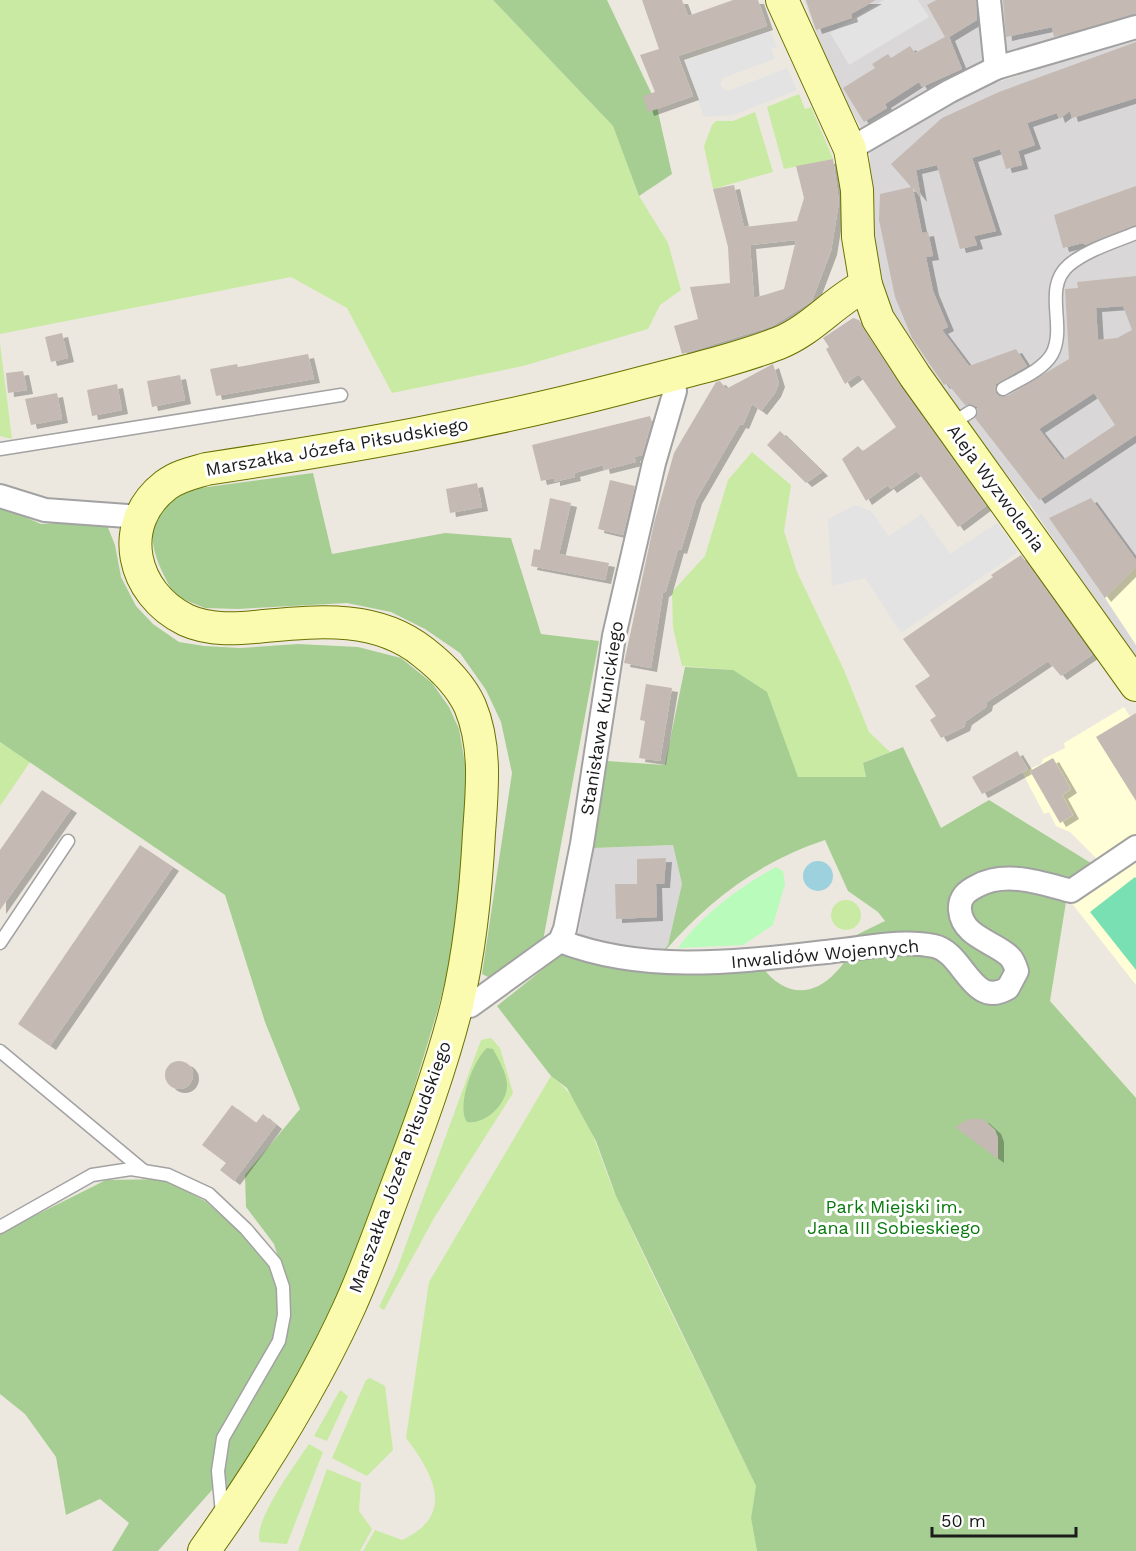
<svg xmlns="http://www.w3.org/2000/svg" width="1136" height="1551" viewBox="0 0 1136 1551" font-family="'Work Sans',sans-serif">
<defs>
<filter id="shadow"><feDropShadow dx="6" dy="4" stdDeviation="0" flood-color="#0004"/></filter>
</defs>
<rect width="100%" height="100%" fill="#ede8df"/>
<g fill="#d9d7d7">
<path d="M804,0H982L987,55L980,65L941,81L861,127L837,87Z"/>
<path d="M996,0H1136V17L1003,54Z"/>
<path d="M1134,38L1136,40V662L1034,510L896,330L874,259L869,187L870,153L967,92Z"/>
<path d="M673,845L682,884L668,945L658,957L577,942L593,848Z"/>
</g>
<g fill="#fffed6">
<path d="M1136,567V645L1105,598Z"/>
<path d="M1124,707L1136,726V837L1101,863L1070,832L1056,826L1049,812L1044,814L1022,772L1041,764L1043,759L1065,748L1064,743Z"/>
<path d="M1136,855V985L1070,901Z"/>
</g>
<g fill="#c8eaa2">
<path d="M0,0H493L613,126L639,196L668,243L681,290L660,305L648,329L523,366L392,393L347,308L291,277L0,334Z"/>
<path d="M799,94L805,109L811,107L833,159L784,169L767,107Z"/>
<path d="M755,112L773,172L713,189L704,146L712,125L716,121H733Z"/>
<path d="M0,343L12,439L0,436Z"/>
<path d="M752,452L791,485L784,531L797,572L844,670L869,732L890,752L863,763L866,777H798L733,670L682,666L673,628L672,592L705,556L728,480Z"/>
<path d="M0,742L30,762L0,806Z"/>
<circle cx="846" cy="915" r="15"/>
<path d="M491,1038L500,1048L513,1093L434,1218L384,1310L379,1307L397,1269L481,1040Z"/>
<path d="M551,1076C590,1104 598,1157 617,1198C661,1295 710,1390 756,1486L751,1518L757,1551H363L375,1530L402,1540C456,1515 434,1475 406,1438L429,1282Z"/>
<path d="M370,1378L385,1386L393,1450L367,1476L332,1458L366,1380Z"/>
<path d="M340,1390L348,1396L327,1441L314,1436Z"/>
<path d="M309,1444L323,1452L287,1544L260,1542C252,1522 297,1462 309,1444Z"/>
<path d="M327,1469L361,1483L359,1511L372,1529L360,1551H298Z"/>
</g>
<g fill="#a6ce92" fill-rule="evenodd">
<path d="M493,0H607L656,103L672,174L639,196L613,126Z"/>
<path d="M313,473L332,554L445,533L511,538L541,634L599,641L542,946L492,979L482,974L512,773L501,722L486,690L460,653L425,629L391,612L347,603L238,609L205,608L175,596C162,572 145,545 156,516C159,508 171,498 177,491Z"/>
<path d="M0,506L41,524L88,521L107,525L115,545L121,577L136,606L153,624L179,642L204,646L240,648L298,644L358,647L401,658L432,683L449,707L459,729L466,769L467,895L438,1009L398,1141L312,1362L229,1502L224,1466L231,1432L286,1343L289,1292L274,1244L246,1207L245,1175L300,1109L265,1022L225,895L0,742Z"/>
<path d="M685,667L733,670L767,692L798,777H866L863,763L903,747L941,828L989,800L1107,873L1066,902L1050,1001L1136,1098V1551H757L751,1518L756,1486L616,1196L596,1141L567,1088L551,1076L497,1006L577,942L658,957L668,945L682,884L673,845L593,848L607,761L665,765ZM825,840L848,891L878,912L885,921L848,939C850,954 846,962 836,972C808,1003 776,992 757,959L664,952C709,900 759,862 825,840Z"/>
<path d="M487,1048L493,1049C499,1060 506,1072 507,1084C508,1103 486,1125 467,1122C456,1106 473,1060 487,1048Z"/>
<path d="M165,1179L205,1201L241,1233L271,1265L278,1290L280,1311L272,1341L218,1435L212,1490L158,1551H112L129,1523L100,1499L66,1515L56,1457L25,1414L0,1394V1233L106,1180Z"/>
</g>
<path fill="#b8fbbb" d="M776,867L783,871L785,884L773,925L743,945L678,948C704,913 738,888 776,867Z"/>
<path fill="#79e0b4" d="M1135,877L1136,878V970L1090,912Z"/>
<g fill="#e3e3e3">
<path d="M884,0H918L929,17L849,65L830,33Z"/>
<path d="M770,30L777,47L771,49L775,59L723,78L720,86L728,91L787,68L797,90L733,115L704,117L684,61Z"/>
<path d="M855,505L871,511L889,536L922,514L950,554L997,523L1018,552L901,633L865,578L832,586L828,519Z"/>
</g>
<circle fill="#9dd1dd" cx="818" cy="876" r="15"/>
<g fill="#c4bab3" fill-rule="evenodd" filter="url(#shadow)">
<path d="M642,0H682L688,16L733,0H758L767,26L678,56L693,96L648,112L643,96L655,92L640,55L659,49Z"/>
<path d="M806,0H876L851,14L852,18L816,30Z"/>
<path d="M936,0H976L977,20L949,37L962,69L922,87L919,82L885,104L887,108L864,122L843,88L875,68L872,64L888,54L891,58L910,46L915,53L945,37L927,5Z"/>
<path d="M1003,0H1136V14L1054,37L1052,27L1006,37Z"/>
<path d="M1136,42V98L1072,118L1070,111L1059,119L1057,113L1027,123L1035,145L1018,151L1022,165L1006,169L1000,149L972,158L996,231L974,236L977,245L960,249L937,165L916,170L921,198L913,188L922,233L928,232L933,256L926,257L933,291L948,327L942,330L969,366L1016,349L1027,366L996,384V393L999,396H1007L1069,359L1065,289L1078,288L1077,282L1136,276V435L1039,500L975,418L978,412L977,407L970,404L965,405L947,383L944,385L912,338L895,297L879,220L880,194L911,187L891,164L942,118L999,92ZM1123,306L1132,330L1117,338L1098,340L1096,308ZM1094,393L1115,425L1063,460L1039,429Z"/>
<path d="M833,159L839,202L831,251L812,301L772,326L682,354L674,326L698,319L690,287L730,283L728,247L713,189L734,185L744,227L797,221L804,198L796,166ZM796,240L784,289L754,298L750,245Z"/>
<path d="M1136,186V225L1085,245L1083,243L1063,248L1054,215Z"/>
<path d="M853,318L859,320L900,386L986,506L958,527L917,471L891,489L888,485L866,501L842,459L858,446L863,451L896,427L859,374L845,384L826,349L829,347L823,338Z"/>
<path d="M62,333L68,358L51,362L45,337Z"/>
<path d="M308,354L314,379L216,396L210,369L237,364L238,367Z"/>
<path d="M773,364L779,383L775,393L761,411L752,404L743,425L740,424L696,500L681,550L678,549L666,591L663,593L651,668L624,663L654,523L674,453L716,382L720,381L726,389Z"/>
<path d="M23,371L27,390L8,393L6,373Z"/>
<path d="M180,375L185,400L152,407L147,381Z"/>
<path d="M117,384L122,410L92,416L87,390Z"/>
<path d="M57,393L62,419L31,425L25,399Z"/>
<path d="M650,416L652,422L642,455L634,457L636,462L604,470L603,465L574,473L575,477L554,482V478L541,481L532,445Z"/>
<path d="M780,431L822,472L806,483L767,445Z"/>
<path d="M610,480L635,486L623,535L598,529Z"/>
<path d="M477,483L482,507L450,513L446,489Z"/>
<path d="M550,498L571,503L559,554L609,563L605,580L531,566L534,549L540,550Z"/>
<path d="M1091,498L1136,560V567L1105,598L1049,518Z"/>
<path d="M1021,555L1092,655L1061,676L1048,661L987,702L986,707L966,721L964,727L941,738L930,720L936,716L915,686L930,676L903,639L993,577L991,575Z"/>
<path d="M646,684L672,688L660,761L639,758L645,721L640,720Z"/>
<path d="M1136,713V801L1096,737Z"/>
<path d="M1017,751L1028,769L982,794L972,777Z"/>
<path d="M1053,758L1071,789L1062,795L1073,815L1060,823L1030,771Z"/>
<path d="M42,790L71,809L0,910V850Z"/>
<path d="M140,845L173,867L50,1046L18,1024Z"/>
<path d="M666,858L664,884H656L657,917L616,919L615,884H637V859Z"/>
<circle cx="179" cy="1075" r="14"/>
<path d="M232,1105L256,1123L263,1114L276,1125L234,1181L220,1170L226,1163L202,1145Z"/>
<path d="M969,1119H983L995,1130L998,1138V1159L955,1127Z"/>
</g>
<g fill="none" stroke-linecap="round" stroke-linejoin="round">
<g stroke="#a2a2a2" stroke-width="15">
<g id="lane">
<path d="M1003,389C1018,380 1043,370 1052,354C1067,326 1042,288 1069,265C1087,250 1114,242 1136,233"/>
<path d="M951,424L970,412"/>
<path d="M0,449L341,395"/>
<path d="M0,943L68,841"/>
<path d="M0,1051L144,1171"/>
<path d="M0,1227L92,1175L131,1169L168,1175L209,1194L246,1229L275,1263L283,1287L284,1315L279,1341L223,1438L218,1471L222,1514"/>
</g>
</g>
<g stroke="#a2a2a2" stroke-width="26">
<g id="street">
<path d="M989,0L996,68"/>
<path d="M850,149L950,91L996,68L1136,27"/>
<path d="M0,496L45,510L141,517"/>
<path d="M560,941C648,975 743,961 834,951C867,948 901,939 934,946C964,952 972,1010 1008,988L1017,971C1015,965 1013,959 1008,955C992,941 962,936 960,910C959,897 967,891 977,886C1005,870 1042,883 1071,891L1136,847"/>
<path d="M457,1004L470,1006L560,941L565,929L582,844L614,636L654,463L675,391L671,375"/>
</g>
</g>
<g stroke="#6a7201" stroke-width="34">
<g id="secondary">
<path d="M782,0L850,149L857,190L858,237L866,285L878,319L915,376L1136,685"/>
<path d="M204,1551C258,1475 309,1395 348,1310C367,1269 382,1225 398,1183C420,1125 442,1065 457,1005C470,949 476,891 479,833C482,791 487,746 470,706C460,684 441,666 423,652C377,615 319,621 264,626C238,629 210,631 186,620C132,594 115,524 166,485C178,476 192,473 206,469C346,448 484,424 622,388C674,374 729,362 779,343C812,330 835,300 866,285"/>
</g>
</g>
<use href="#lane" stroke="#fff" stroke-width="12"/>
<use href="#street" stroke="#fff" stroke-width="22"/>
<use href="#secondary" stroke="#fafbaf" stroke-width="32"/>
</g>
<g text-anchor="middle" stroke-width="6" stroke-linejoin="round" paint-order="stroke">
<g font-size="18" fill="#1b1b1b" stroke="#fff">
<text transform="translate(337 447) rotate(-10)" y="6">Marszałka Józefa Piłsudskiego</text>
<text transform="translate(996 488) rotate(54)" y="6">Aleja Wyzwolenia</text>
<text transform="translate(602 718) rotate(-81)" y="6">Stanisława Kunickiego</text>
<text transform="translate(825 954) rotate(-5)" y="6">Inwalidów Wojennych</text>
<text transform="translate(400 1167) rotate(-70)" y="6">Marszałka Józefa Piłsudskiego</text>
</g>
<g font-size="18" fill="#087a0d" stroke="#fff">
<text x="894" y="1213">Park Miejski im.<tspan x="894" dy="21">Jana III Sobieskiego</tspan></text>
</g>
</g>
<path d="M932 1527v9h144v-9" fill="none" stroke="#1b1b1b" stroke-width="3"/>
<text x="941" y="1527" font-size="18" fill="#1b1b1b" stroke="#ffffff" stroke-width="4.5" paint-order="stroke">50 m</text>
</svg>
